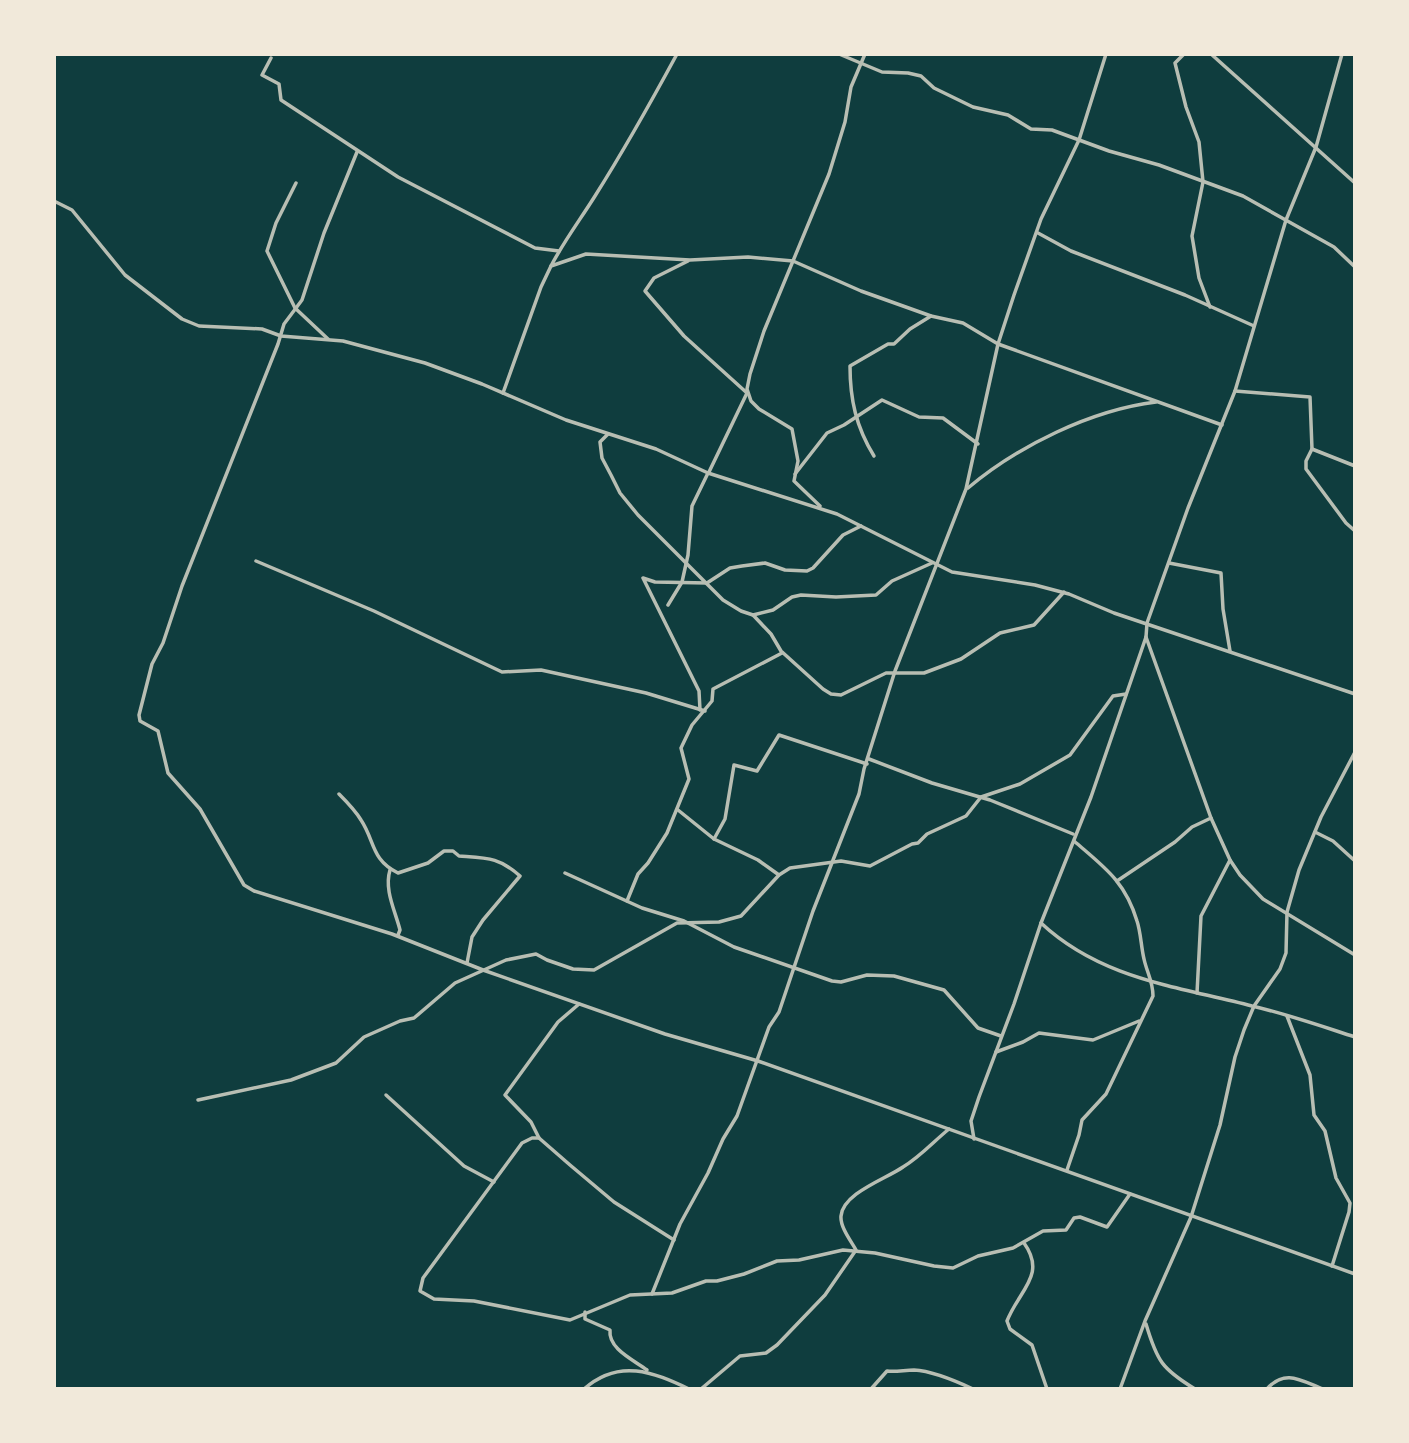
<svg xmlns="http://www.w3.org/2000/svg" width="1409" height="1443" viewBox="0 0 1409 1443" font-family="Arial,sans-serif">
<rect width="100%" height="100%" fill="#0f3d3e"/>
<g fill="none" stroke-linecap="round" stroke-linejoin="round">
<g stroke="#b8beb3" stroke-width="3.5">
<path d="M839,54L882,72L908,73L921,76L934,88L973,107L1008,115L1031,129L1052,130L1109,151L1159,165L1243,196L1334,247L1355,267"/>
<path d="M1184,54L1175,63L1186,107L1199,142L1203,182L1192,236L1199,278L1210,307"/>
<path d="M271,58L262,75L279,84L281,100L398,177L535,248L559,251"/>
<path d="M357,152L324,233L302,300L284,324L278,344L182,586L163,643L152,664L139,715L140,721L158,731L168,773L200,809L244,885L254,891L392,934L483,970L665,1034L758,1061L1355,1274"/>
<path d="M296,183L276,223L267,251L295,308L328,339"/>
<path d="M54,201L72,210L125,275L182,319L199,326L262,329L281,336L343,341L425,363L482,384L566,420L656,449L708,473L837,514L952,572L1035,585L1069,594L1114,613L1355,694"/>
<path d="M1038,233L1071,251L1185,295L1254,326"/>
<path d="M688,261L654,278L645,291L684,336L747,393L709,472"/>
<path d="M551,266C564,241 580,220 595,196C624,150 651,102 677,54"/>
<path d="M1235,391L1310,397L1312,449L1306,461V469L1346,523L1355,531"/>
<path d="M503,393L541,287L551,266L586,254L690,260L748,257L793,261L861,291L931,316L963,323L998,344L1222,425"/>
<path d="M608,434L600,442L602,458L611,475L620,493L638,515L723,600L741,611L753,615L771,634L781,651L823,689L831,694L841,695L886,673H924L961,659L1000,633L1034,625L1064,592"/>
<path d="M1312,449L1355,466"/>
<path d="M874,456C856,427 850,399 850,366L888,344H894L910,329L931,316"/>
<path d="M795,474L827,433L844,425L882,400L919,417L943,418L978,444"/>
<path d="M968,488C1018,446 1091,410 1156,402"/>
<path d="M820,506L794,481L798,461L792,429L759,409L751,401L747,389L750,374L764,331L829,174L845,122L851,87L865,54"/>
<path d="M256,561L374,611L502,672L541,670L646,693L705,711"/>
<path d="M1169,563L1221,573L1223,609L1230,651"/>
<path d="M668,605L682,582L688,555L692,506L708,473"/>
<path d="M753,615L773,610L792,597L801,595L836,597L876,595L892,581L932,563"/>
<path d="M1146,637L1211,818L1230,860L1240,875L1263,899L1355,955"/>
<path d="M700,710L699,691L643,578L655,582L707,583L730,568L742,566L765,563L785,570L807,571L813,568L843,535L861,526"/>
<path d="M869,759L932,783L990,800L1073,834"/>
<path d="M339,794C347,802 355,810 361,820C375,841 371,860 398,873L428,863L444,851H453L459,856C487,858 499,857 520,876L483,920L472,937L467,963"/>
<path d="M678,810L714,839L758,860L779,875"/>
<path d="M1315,832L1333,841L1355,861"/>
<path d="M714,839L725,819L734,765L757,771L779,735L867,764"/>
<path d="M390,870C384,890 395,910 400,930L398,935"/>
<path d="M565,873L642,908L684,921L734,947L832,981L841,982L867,975L894,976L944,990L978,1028L1001,1036"/>
<path d="M1117,881L1175,842L1192,827L1211,818"/>
<path d="M627,901L638,874L648,863L667,833L689,779L681,748L692,725L712,701L713,689L782,653"/>
<path d="M1041,923C1101,979 1176,986 1252,1006C1287,1014 1321,1026 1355,1037"/>
<path d="M1197,993L1201,916L1230,860"/>
<path d="M579,1004L558,1022L505,1095L531,1122L539,1138L570,1165L614,1202L674,1240"/>
<path d="M1287,1016L1310,1075L1314,1115L1325,1131L1336,1178L1350,1203L1349,1212L1332,1266"/>
<path d="M996,1052L1023,1042L1039,1033L1093,1040L1139,1021"/>
<path d="M386,1095L464,1166L494,1182"/>
<path d="M198,1100L291,1080L336,1063L364,1037L400,1021L414,1018L455,983L506,960L536,954L547,960L573,969L594,970L677,923L719,922L741,916L779,875L790,868L841,861L870,866L912,844L918,843L927,834L966,816L981,797L1020,784L1070,755L1113,696L1126,694"/>
<path d="M539,1138H532L522,1143L423,1278L420,1291L434,1299L474,1301L570,1320L630,1295L672,1293L706,1281H717L744,1274L777,1261L799,1260L843,1250L875,1253L934,1266L953,1268L978,1256L1013,1248L1043,1231L1066,1230L1074,1218L1080,1217L1107,1227L1130,1194"/>
<path d="M974,1139L971,1121L979,1097L1014,1004L1041,923L1091,797L1146,637L1147,623L1188,508L1235,391L1286,220L1316,147L1342,54"/>
<path d="M1067,1170L1079,1135L1082,1120L1106,1094L1153,996C1153,981 1147,973 1144,959C1141,947 1141,933 1137,921C1125,881 1104,867 1074,841"/>
<path d="M1024,1243C1047,1275 1019,1290 1007,1321L1010,1329L1032,1345L1047,1389"/>
<path d="M652,1294L680,1224L708,1173L723,1139L737,1116L769,1027L779,1012L813,911L859,794L864,769L895,671L966,489L998,344L1014,295L1041,219L1079,140L1106,54"/>
<path d="M585,1312V1319L610,1330C608,1349 634,1360 647,1370"/>
<path d="M1146,1324C1157,1361 1162,1369 1195,1389"/>
<path d="M584,1389C619,1358 653,1372 689,1389"/>
<path d="M701,1389L740,1356L766,1353L777,1345L825,1295L856,1250C851,1241 840,1227 841,1216C843,1193 886,1179 903,1167C920,1157 934,1141 949,1129"/>
<path d="M871,1389L887,1371C896,1372 905,1370 914,1370C933,1371 956,1381 973,1389"/>
<path d="M1120,1389L1145,1321L1191,1217L1220,1125L1235,1057L1244,1030L1254,1006L1280,969L1286,953L1287,912L1299,870L1321,817L1355,752"/>
<path d="M1267,1389C1285,1368 1302,1381 1323,1389"/>
</g>
<path stroke="#b8beb3" stroke-width="3.5" d="M1211,54L1355,183"/>
</g>
<rect width="1409" height="1443" fill="none" stroke="#f1e9da" stroke-width="112"/>
</svg>
